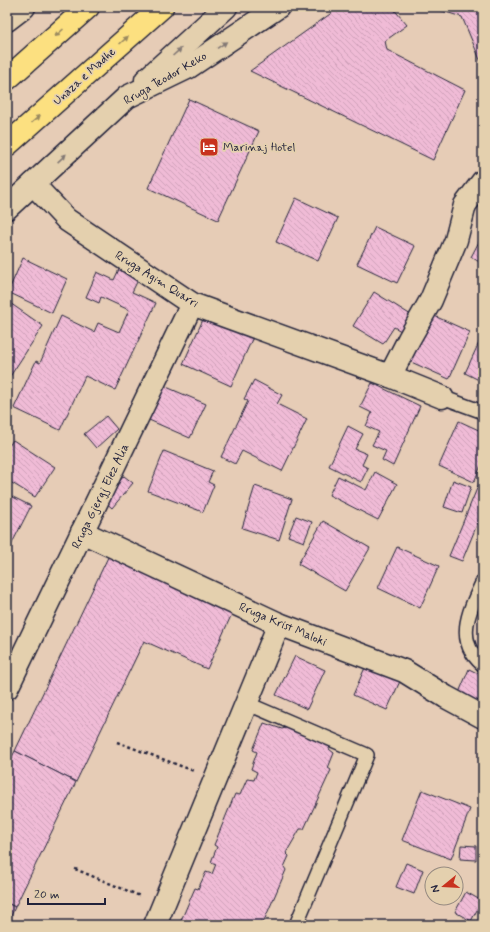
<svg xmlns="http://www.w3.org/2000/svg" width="490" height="932" viewBox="0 0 490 932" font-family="Mynerve,sans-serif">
<defs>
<pattern id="building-back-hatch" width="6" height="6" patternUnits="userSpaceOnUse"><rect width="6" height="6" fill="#f0bbd6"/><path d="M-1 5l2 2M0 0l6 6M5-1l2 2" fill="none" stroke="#cea0b9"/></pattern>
</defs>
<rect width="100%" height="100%" fill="#e6ccb6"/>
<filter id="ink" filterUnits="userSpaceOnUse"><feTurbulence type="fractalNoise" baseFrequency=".025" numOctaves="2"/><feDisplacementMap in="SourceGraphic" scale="8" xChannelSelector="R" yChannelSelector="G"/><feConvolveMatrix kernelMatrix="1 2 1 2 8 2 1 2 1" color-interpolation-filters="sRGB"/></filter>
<g filter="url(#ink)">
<g fill="url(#building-back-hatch)" stroke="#22223b">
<path d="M340,7H392L407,25L385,41L387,50L465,90L433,160L250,71Z"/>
<path d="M436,7H483V62H481L462,17L436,9Z"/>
<path d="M189,99L259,131L218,220L148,188Z"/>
<path d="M296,198L338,218L318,261L276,242Z"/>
<path d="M375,227L415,246L397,283L357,264Z"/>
<path d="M483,234V264L471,257Z"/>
<path d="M23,258L67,279L52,313L8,292Z"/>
<path d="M121,265L141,274L132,292L156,303L115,390L85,376L60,430L14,408L36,361L40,363L61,316L94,332L98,323L119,332L129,310L101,297L99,303L86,297L97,272L114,280Z"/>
<path d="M374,292L411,315L401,331L394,327L383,344L353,326Z"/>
<path d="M7,301L43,326L7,381Z"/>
<path d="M430,314L470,332L449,379L409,361Z"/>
<path d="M205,315L253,337L231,386L183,364Z"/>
<path d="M483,334V382L465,373Z"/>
<path d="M254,380L282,395L277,404L307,419L282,471L242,451L235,464L221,457L248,401L244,399Z"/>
<path d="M372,383L420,406L393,466L382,460L386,451L372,445L379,432L366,426L372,413L360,407Z"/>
<path d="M164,386L206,404L190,438L149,420Z"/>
<path d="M106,416L117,429L96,448L84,434Z"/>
<path d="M459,421L483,432V461L474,482L439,466Z"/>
<path d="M348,426L363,434L355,449L367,454L362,465L368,468L361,482L329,466Z"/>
<path d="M13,440L55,467L35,497L7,480V449Z"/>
<path d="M164,451L213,471L208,482L214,485L203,512L148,491Z"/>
<path d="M375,472L397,484L378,520L329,495L338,476L366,490Z"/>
<path d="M483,474V510L462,561L449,556Z"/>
<path d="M124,476L133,483L112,508L103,500Z"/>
<path d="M453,480L471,487L462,513L444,507Z"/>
<path d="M255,486L292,499L279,540L242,528Z"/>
<path d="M7,494L31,506L7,553Z"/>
<path d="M296,516L312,522L304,542L288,536Z"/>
<path d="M323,521L370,548L345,591L298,564Z"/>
<path d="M397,547L439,566L420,608L378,588Z"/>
<path d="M111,551L235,607L207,669L144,641L76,782L15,751Z"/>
<path d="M295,656L325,670L307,709L276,695Z"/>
<path d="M367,663L401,679L387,710L353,695Z"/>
<path d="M469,669L483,676V707L458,695Z"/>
<path d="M264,723L282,729L292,726L331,743L329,749L334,753L328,768L331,770L304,829H300L286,853L289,856L284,867L286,870L263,923L260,922L259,925H179L195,888L198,889L206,872L212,874L216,864L211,862L217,847L214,845L235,794L240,795L247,779L254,780L257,772L251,769L257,752L253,750Z"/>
<path d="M15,751L76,782L15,907L7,903V767Z"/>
<path d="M422,790L470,809L451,859L402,840Z"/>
<path d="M461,845L476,846V860L460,859Z"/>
<path d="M406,863L423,870L414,894L396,887Z"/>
<path d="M466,892L482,901L471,921L455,912Z"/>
<path d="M7,903L15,907L7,925Z"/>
</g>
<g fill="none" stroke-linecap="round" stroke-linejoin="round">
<g stroke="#22223b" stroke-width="16">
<g id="lane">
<path d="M442,397L483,412"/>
<path d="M483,581C470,609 453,640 483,665"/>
<path d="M246,703L367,755L296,925"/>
</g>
</g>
<g stroke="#22223b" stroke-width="25">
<g id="street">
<path d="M33,184L67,220L192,304L390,376L442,397"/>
<path d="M390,376L409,339L431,300L456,240L465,205L483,181"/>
<path d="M82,532L279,624L404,671L446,697L483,717"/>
<path d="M7,688L192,304"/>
<path d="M155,925L279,624"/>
</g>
</g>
<g stroke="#22223b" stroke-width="25">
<g id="secondary">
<path d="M7,20L24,7"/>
<path d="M146,80L226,7"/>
<path d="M7,208L127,97L189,67L278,7"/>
</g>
</g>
<g stroke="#22223b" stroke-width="25">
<g id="highway">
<path d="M7,79L88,7"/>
<path d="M7,145L162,7"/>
</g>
</g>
<g stroke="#22223b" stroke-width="2.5" stroke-dasharray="3 3" stroke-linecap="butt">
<path d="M117,742L194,771"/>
<path d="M75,869L140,896"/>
</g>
<use href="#lane" stroke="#e4d0ae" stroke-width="13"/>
<use href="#street" stroke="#e4d0ae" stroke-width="22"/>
<use href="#secondary" stroke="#e4d0ae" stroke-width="22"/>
<use href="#highway" stroke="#fce080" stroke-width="22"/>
</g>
<defs><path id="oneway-solid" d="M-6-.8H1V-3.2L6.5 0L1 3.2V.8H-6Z"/></defs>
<g fill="#9a8a61">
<use href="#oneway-solid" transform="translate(59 33) rotate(138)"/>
<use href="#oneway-solid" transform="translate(124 40) rotate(-42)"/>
<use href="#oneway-solid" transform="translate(36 119) rotate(-41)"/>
</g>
<g fill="#837974">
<use href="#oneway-solid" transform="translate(222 45) rotate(-34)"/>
<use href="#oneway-solid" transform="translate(177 52) rotate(-42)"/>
<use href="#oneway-solid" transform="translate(62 158) rotate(-43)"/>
</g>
</g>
<defs>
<g id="hotel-square" transform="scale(1)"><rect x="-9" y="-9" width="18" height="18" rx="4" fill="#c8321e" stroke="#e4d0ae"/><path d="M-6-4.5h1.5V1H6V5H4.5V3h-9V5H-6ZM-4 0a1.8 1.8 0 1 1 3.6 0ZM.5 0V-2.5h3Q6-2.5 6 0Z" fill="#fff"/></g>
</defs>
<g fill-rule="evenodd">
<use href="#hotel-square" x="209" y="147"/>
</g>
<g text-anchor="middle" stroke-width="3.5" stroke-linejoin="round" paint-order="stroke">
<g font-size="12" fill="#22223b" stroke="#e4d0ae">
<text transform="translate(84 76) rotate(-42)" y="4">Unaza e Madhe</text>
<text transform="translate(165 78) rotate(-30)" y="4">Rruga Teodor Keko</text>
<text transform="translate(157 279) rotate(32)" y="4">Rruga Agim Quarri</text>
<text transform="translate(100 496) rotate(-64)" y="4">Rruga Gjergj Elez Alia</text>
<text transform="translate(283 624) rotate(23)" y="4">Rruga Krist Maloki</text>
</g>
<g font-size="12" fill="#22223b" stroke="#e4d0ae" text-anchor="start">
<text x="223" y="151">Marinaj Hotel</text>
</g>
</g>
<rect width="490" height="932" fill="none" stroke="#e4d0ae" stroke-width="24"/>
<rect x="12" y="12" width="466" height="908" fill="none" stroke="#22223b" stroke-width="1.5" filter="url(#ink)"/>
<g transform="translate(444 886) rotate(252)"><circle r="19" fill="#e4d0ae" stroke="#968a80"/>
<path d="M0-3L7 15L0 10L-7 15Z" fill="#c8321e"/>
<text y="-6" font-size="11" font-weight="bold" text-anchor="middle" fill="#22223b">N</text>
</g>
<path d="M28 898v6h77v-6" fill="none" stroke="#22223b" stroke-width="2"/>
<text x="34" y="898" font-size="12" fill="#22223b" stroke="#e4d0ae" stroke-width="3" paint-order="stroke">20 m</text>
</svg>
